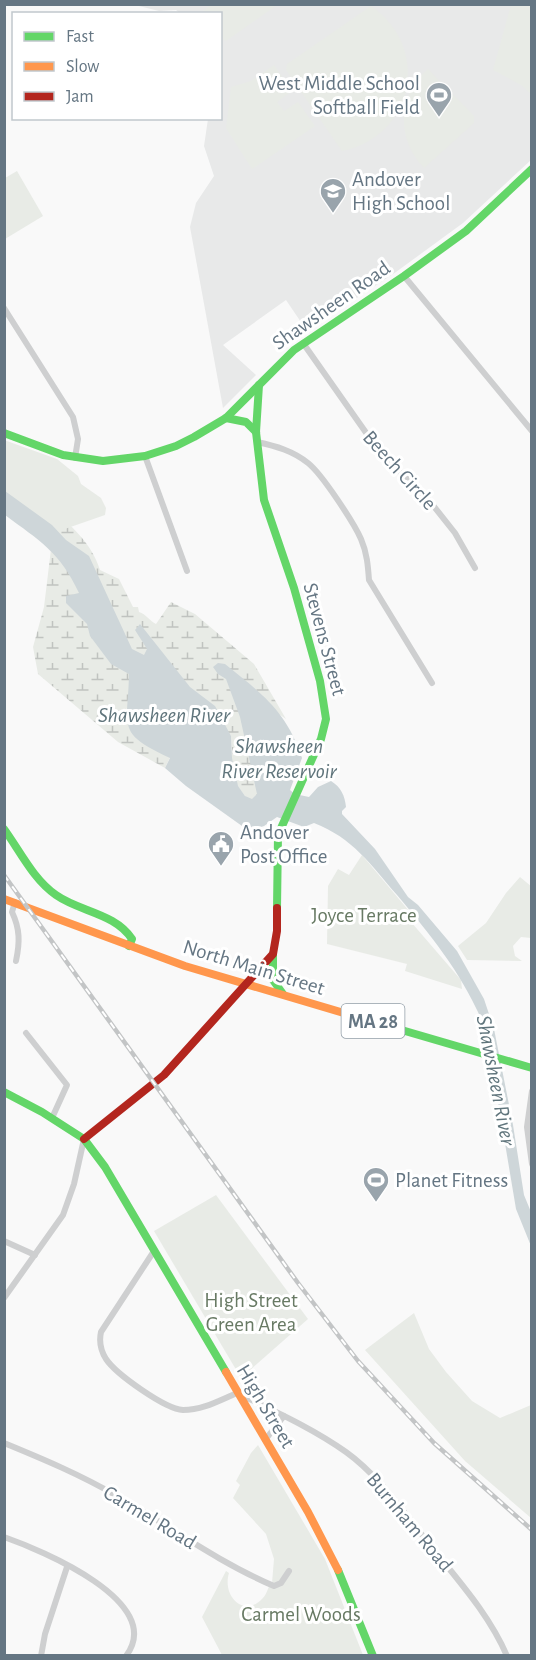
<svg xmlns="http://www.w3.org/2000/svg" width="536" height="1660" viewBox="0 0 536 1660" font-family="'Alegreya Sans',sans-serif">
<defs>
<pattern id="wetland-marsh" width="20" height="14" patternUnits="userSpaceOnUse" patternTransform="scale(1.5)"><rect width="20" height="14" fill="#e8ebe6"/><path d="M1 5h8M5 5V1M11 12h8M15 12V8" fill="none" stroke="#c0c3c0"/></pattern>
</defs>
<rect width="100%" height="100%" fill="#f9f9f9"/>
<path fill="#e8e9e9" d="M135,5H531V160L463,223L396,272L307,331L286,300L223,345L256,375L223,408L190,227L196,203L214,176L204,146L208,119L220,118V14L180,13L176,10L159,11Z"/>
<g fill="url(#wetland-marsh)">
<path d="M5,478C40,503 86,526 100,570L119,579L133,607H138L139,612C146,614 150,621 156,624L171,602L195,614L254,664L286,719L273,710L257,812L233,780L231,736L149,668L127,644Z"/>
<path d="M51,549L71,574L80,594L147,683L176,745L165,768L118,742L38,674L33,647L44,607Z"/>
</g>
<g fill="#e8ebe6">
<path d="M211,5V4L277,5L226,41L221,38L220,14L202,12Z"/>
<path d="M511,5H531V94L521,85L493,70Z"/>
<path d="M371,6C431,47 415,136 342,151L286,70L287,64Z"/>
<path d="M274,65L292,91L277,102L284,111L298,102L315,126L252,169L226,128L231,87L251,81Z"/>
<path d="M428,69L474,116V123L424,168C396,139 397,96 428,69Z"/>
<path d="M17,171L43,216L5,239V178Z"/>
<path d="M4,440L57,459L78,476L81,484L101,498L106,508L105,515L59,531L37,520L5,493Z"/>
<path d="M362,855L409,911L405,915L461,980L462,989L405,971L407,964L327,944L328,886L338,869L349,875Z"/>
<path d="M520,877L532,887L531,938L521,937L513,946L515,956L522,961L467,960L458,946L486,923L506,893Z"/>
<path d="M216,1195L308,1319L241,1378L154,1231Z"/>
<path d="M414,1313L429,1349L446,1372L472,1401L500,1418L531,1405V1518L465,1461L365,1350Z"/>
<path d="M258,1445L325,1559L363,1655H222L202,1617L226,1571L229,1573C222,1596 243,1617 261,1600C266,1596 268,1589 270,1583H272L274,1559L266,1534L233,1498L240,1485L236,1481L251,1453Z"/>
</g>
<path fill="#ced6d9" d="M5,491L52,525L66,540L89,556L132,649L144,655L147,649L135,630L140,624L190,687L215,706L231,736L232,758L238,786L245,796L252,799L257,794L240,717L226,679L218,674L213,667L218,663L225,664C262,694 286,710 302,758L290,790L295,794L309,797L318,787L331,781C341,787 345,796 346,807L342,811V814L375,849L408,897L418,905L457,951L484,999L494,1029L513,1125L524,1195L531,1212V1246L516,1209L486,1030C464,976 434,939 397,895C371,865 353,838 314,823L304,827L277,817L264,826L249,831L186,786L165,768L170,758C115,733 128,727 129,674L111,664L90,636L87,624L66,603V596L79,593C60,552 40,541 5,515Z"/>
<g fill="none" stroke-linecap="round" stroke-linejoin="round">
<g stroke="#cecfd0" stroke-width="6">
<path d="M404,276L532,431"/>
<path d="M4,308L73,417L78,439L75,458"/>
<path d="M303,343L381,454L428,499L455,533L475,568"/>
<path d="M257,442C276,446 293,451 308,463C322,474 354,523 361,539C367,553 368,566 369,580L432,683"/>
<path d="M145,456L187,571"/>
<path d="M15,902L12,912C20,929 20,942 16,961"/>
<path d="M26,1033L67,1085L52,1118"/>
<path d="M532,1091L527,1127L532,1164"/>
<path d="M4,1241L35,1255"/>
<path d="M154,1251L101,1332C99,1341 101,1351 106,1359C116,1374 165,1409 183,1410C203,1410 220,1400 237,1393C274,1411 312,1428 346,1452C378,1475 401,1509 426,1540C455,1577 488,1612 507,1656"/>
<path d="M4,1298L63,1215L74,1184L84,1139"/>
<path d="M265,1440L284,1416"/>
<path d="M4,1443C43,1459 81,1475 117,1496C169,1526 218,1562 274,1586L281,1583L289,1571"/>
<path d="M4,1537C41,1550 167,1602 126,1656"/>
<path d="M41,1656L45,1634L67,1567"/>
</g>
<g stroke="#63d668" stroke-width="8">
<path d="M259,385L256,432L264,500L294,588L320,681L326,719L321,739L278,835L277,908"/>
<path d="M226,418L246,422L256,432"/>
<path d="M4,433L63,455L103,461L145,456L176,446L194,437L226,418L294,350L404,276L466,231L532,169"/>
<path d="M4,829C20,851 33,879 56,895C80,912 115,913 132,939L129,946"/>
<path d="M273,954V980L283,994"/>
<path d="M381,1024L532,1068"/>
<path d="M4,1092L42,1112L84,1139L105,1167L226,1372"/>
<path d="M338,1570L373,1656"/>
</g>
<g stroke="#ff974d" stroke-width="8">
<path d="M4,899L185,966L381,1024"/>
<path d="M226,1372L308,1512L338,1570"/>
</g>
<path stroke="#b3261e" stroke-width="8" d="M84,1139L164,1075L273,954L277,931V908"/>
<g stroke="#c3c5c6" stroke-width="4.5">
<path id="rail" d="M4,875L298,1283L358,1361L434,1443L532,1530"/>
</g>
<use href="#rail" stroke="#fff" stroke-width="2" stroke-dasharray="7" stroke-linecap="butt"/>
</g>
<defs>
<g id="stadium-pin" transform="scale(1.35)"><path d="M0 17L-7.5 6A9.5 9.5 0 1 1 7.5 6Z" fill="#99a4ac" stroke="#fff"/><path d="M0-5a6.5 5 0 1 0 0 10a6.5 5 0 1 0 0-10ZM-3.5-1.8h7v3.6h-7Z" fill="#fff"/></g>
<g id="school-pin" transform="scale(1.35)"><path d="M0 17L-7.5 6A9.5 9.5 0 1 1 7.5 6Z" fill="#99a4ac" stroke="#fff"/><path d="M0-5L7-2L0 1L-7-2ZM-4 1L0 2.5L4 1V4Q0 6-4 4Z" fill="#fff"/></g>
<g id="civic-pin" transform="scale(1.35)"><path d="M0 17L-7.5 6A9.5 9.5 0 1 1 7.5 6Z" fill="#99a4ac" stroke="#fff"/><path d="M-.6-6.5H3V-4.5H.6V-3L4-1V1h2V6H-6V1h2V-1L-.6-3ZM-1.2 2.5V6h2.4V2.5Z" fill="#fff"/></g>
</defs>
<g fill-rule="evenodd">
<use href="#stadium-pin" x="439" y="95"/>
<use href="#school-pin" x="333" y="191"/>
<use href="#civic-pin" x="221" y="844"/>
<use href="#stadium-pin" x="376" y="1180"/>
</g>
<g text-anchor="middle" stroke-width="6" stroke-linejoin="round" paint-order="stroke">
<rect fill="#fff" stroke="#939fa8" stroke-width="1.5" x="341.5" y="1004" width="63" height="34" rx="4.5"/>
<g font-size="20" font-weight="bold" fill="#657683">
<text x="373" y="1028">MA 28</text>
</g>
<g font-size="21" fill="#657683" stroke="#fff" text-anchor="start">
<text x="420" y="90" text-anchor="end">West Middle School<tspan x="420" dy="24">Softball Field</tspan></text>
<text x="352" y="186">Andover<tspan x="352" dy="24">High School</tspan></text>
<text x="240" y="839">Andover<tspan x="240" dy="24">Post Office</tspan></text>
<text x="395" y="1187">Planet Fitness</text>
</g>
<g font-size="21" fill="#657683" stroke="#fff">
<text transform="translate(331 305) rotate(-35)" y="7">Shawsheen Road</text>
<text transform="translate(400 470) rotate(48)" y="7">Beech Circle</text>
<text transform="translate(325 639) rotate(75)" y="7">Stevens Street</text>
<text transform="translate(254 967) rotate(17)" y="7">North Main Street</text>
<text transform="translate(266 1406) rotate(59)" y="7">High Street</text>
<text transform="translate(150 1517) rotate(31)" y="7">Carmel Road</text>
<text transform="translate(410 1522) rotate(50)" y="7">Burnham Road</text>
</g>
<g font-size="21" fill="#687a64" stroke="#fff">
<text x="364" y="922">Joyce Terrace</text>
<text x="251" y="1307">High Street<tspan x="251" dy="24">Green Area</tspan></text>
<text x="301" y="1621">Carmel Woods</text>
</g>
<g font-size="22" font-style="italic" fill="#60757c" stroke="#fff">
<text x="164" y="722">Shawsheen River</text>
<text x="279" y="753">Shawsheen<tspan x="279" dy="25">River Reservoir</tspan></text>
<text transform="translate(497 1080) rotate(79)" y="8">Shawsheen River</text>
</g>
</g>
<rect width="536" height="1660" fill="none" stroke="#657683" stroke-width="12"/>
<rect x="12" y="12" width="210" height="108" fill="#ffffff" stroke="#c1c8cd" stroke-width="1.5"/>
<rect x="24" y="32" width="30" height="9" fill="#63d668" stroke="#c1c8cd" stroke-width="1.5"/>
<text x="66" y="42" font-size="18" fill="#657683">Fast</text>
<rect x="24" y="62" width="30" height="9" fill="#ff974d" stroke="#c1c8cd" stroke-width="1.5"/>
<text x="66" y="72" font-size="18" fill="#657683">Slow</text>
<rect x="24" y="92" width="30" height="9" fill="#b3261e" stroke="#c1c8cd" stroke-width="1.5"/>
<text x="66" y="102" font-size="18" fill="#657683">Jam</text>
</svg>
